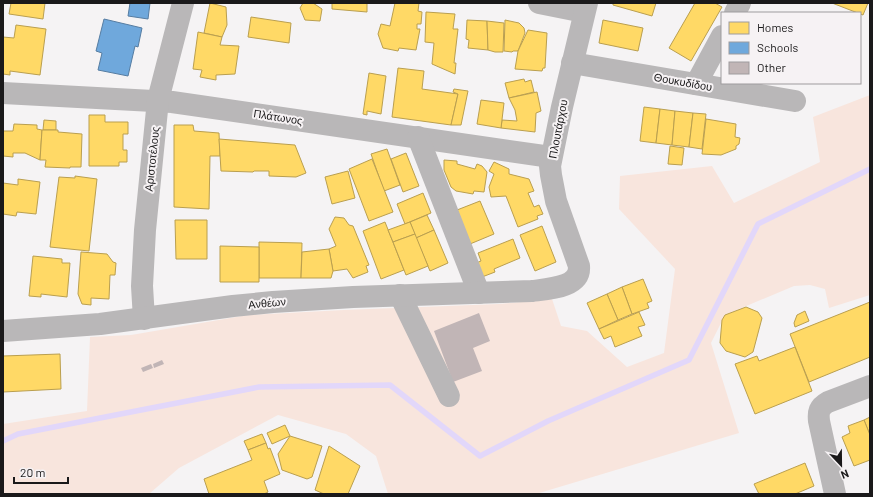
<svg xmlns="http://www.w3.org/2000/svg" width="873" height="497" viewBox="0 0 873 497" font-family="Barlow,sans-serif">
<rect width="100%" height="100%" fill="#f5f3f4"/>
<path fill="#f8e5dd" d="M870,95V295L829,308L825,289L810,285L794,286L725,315L711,343L739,433L536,494H388L376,456L346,434L278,415L179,468L149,494H3V424L87,411L90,337L131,335L248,315L344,310L499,304L552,299L561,326L587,331L627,367L664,353L675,269L619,209L620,176L712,166L734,203L820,162L813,117Z"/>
<g fill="#ffd966" stroke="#ba9f4f">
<path d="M11,3H45L43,19L9,14Z"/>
<path d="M210,3L226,7L227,25L222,37L204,33Z"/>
<path d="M303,3H313L322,9L320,21L305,20L300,8Z"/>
<path d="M332,3H367V12L332,9Z"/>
<path d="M395,3H419L418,11L422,12L421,24H417V29H420L416,50L399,48L398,51L383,48L378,34L381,24L390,26Z"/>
<path d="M613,3H656L652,16L613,5Z"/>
<path d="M695,3H715L722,7L691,61L669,48Z"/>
<path d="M832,3H868L863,15Z"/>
<path d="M426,12L455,14L453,29H458L454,63H456L455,74L432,64L434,43L425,42Z"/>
<path d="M251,17L291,23L289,43L248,37Z"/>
<path d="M467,20L487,21L488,50L468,48L469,40L466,39Z"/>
<path d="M505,20L519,23L524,28L525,33L518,51H513L512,52L504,51Z"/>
<path d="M603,20L643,28L638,51L599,43Z"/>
<path d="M487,21L504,23L503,52H495L488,50Z"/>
<path d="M16,25L46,29L40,75L10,71V75L3,74V37L14,38Z"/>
<path d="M528,30L547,33L545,68H543L542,71L515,69L518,51Z"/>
<path d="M198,32L222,37L220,45L239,46L235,74L216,75V80L200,77L202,70L193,69Z"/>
<path d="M398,68L424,71L422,89L458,94L451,125L392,117Z"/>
<path d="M369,73L386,76L381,114L367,111V115L363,114Z"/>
<path d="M524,79L525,82L531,80L534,92L509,98L505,83Z"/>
<path d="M454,89L468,91L461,125H451L458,94L453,92Z"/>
<path d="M537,92L541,111L536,113L535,132L501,128L502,120L517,121L515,110L509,98Z"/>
<path d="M481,100L504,103L501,128L477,124Z"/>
<path d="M644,107L660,109L656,143L640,141Z"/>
<path d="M660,109L675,111L672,145L656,143Z"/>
<path d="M675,111L693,113L689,147L672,145Z"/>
<path d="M693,113L706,114L702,149L689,147Z"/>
<path d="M89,115H105V122H128V134H123V150H127V162H119V166H89Z"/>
<path d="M706,119L736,124L735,137L740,138L739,144L736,146V149L721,155L702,154Z"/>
<path d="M44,120L56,121V130H43Z"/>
<path d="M14,124L37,125V129L42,130L40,160L25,153H13V157L3,156V131H13Z"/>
<path d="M174,125H193L194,131L219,133L220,156H210L209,209L174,207Z"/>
<path d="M42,130H58V132L82,134L81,167H70V168L45,167L46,160H40Z"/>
<path d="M219,139L295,145L306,173L296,177L269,176V171H254L253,172L221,171Z"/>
<path d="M670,146L684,148L682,165L668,164Z"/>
<path d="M387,149L400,185L384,191L371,154Z"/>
<path d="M406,153L419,186L403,192L391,159Z"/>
<path d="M372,159L393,212L369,221L349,169Z"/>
<path d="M444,160L457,161V164L475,169L477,164L482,166L487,172L484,192L474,191L473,194L456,191L451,187L444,170Z"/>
<path d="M494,162L509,169V174L529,179L534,191L528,193L534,207L539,205L543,214L537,216L538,219L518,227L506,196L491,197L489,187L494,174L489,171Z"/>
<path d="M348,171L355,198L332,204L325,177Z"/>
<path d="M75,176L97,179L89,251L50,247L59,177L75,178Z"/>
<path d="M18,179L40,182L36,214L17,212L16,216L3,214V183L18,185Z"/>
<path d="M423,193L431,213L405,224L397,204Z"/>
<path d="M480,201L494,234L470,244L457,210Z"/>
<path d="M427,215L434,230L416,238L410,222Z"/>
<path d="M335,217L344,218L349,225L353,226L369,265L366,266L368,272L353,278L347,269L333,271L329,249L336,246L329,229Z"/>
<path d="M175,220H207V259H176Z"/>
<path d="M385,222L404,270L381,279L363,231Z"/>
<path d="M410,222L415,234L393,242L388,230Z"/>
<path d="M542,226L556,262L535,271L520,235Z"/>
<path d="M434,230L448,263L430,271L416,238Z"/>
<path d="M415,234L428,266L406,275L393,242Z"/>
<path d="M513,239L520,258L494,269L495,272L482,277L476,263L481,261L478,253Z"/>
<path d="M259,242L302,243L301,278H259Z"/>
<path d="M220,246L259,247V282H220Z"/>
<path d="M329,249L333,271L331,278H301L302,252Z"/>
<path d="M81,252L107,254L113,262L116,263L115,275H110L109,299L91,298V305L82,304L78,294Z"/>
<path d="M33,256L62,259V263H70L67,297L41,294V297L29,296Z"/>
<path d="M643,279L652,301L647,303L649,308L632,314L622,287Z"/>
<path d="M622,287L632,314L618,320L607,294Z"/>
<path d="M607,294L618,320L599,329L587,303Z"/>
<path d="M870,302V357L809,382L790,334Z"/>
<path d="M746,307L758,312L762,318L753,352L745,357L726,351L720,343L722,320L725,315Z"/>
<path d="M805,311L809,321L795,327L794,323L797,315Z"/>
<path d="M639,312L645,325L638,327L642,336L615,347L611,336L604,339L599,329Z"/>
<path d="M795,347L812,391L755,414L735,364L757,356L759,361Z"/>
<path d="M60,354L61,389L3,392V356Z"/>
<path d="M870,417V435L864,420Z"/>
<path d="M864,420L870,435V460L854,466L842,437L850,433L848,426Z"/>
<path d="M285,425L290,436L272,444L267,433Z"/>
<path d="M262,434L266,443L248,450L244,441Z"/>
<path d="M290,436L322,446L312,477L307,479L282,470L278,454Z"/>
<path d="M266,443L268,449L270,448L280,474L264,481L268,492L264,494H209L204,479L252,460L248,450Z"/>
<path d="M329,446L360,466L348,494H324L315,490Z"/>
<path d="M805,463L814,486L795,494H759L754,484Z"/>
</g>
<g fill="#6fa8dc" stroke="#567da2">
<path d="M130,3H150L148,19L128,16Z"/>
<path d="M104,19L142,28L138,47L135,46L128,76L98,70L102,53L96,51Z"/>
</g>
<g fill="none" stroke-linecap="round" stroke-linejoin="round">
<path stroke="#e2d7fa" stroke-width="5.5" d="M3,441L18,434L259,387L390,385L480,456L548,421L689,360L758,224L870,169"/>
</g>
<g fill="#c1b5b6">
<path d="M479,313L490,341L473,348L482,371L453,382L434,331Z"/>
<path d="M162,360L164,364L154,368L153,364Z"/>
<path d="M151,364L153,368L143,372L141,368Z"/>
</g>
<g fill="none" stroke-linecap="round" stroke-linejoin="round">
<g stroke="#b9b7b8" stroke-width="22">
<path d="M539,3L584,12"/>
<path d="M735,13L740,3"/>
<path d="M572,63L795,101"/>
<path d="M696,84L722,36"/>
<path d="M3,93L172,102L551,157"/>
<path d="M418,137L479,293"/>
<path d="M400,295L449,396"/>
<path d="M144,319L142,286L145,230L158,100L183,3"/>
<path d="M3,331L100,324L233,306L273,302L353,297L532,291C547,289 581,288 579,266L556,201L551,175L550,166L562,107L587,3"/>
<path d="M835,494L819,421C818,412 819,407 828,402L870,386"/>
</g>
</g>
<g text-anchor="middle" stroke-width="4" stroke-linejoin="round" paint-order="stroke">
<g font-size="11" fill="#1a191a" stroke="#f6f2f4">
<text transform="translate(683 82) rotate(10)" y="4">Θουκυδίδου</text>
<text transform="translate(278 117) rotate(9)" y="4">Πλάτωνος</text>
<text transform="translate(558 129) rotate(-79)" y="4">Πλουτάρχου</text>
<text transform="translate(152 159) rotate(-84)" y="4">Αριστοτέλους</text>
<text transform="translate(267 303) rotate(-5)" y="4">Ανθέων</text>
</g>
</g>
<rect width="873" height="497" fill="none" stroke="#1a191a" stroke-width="8"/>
<rect x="721" y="12" width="140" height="72" fill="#f6f2f4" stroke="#9e9b9d"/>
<rect x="729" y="22" width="20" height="12" fill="#ffd966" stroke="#9e9b9d"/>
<text x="757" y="32" font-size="12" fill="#1a191a">Homes</text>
<rect x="729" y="42" width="20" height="12" fill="#6fa8dc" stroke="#9e9b9d"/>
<text x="757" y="52" font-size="12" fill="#1a191a">Schools</text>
<rect x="729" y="62" width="20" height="12" fill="#c1b5b6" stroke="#9e9b9d"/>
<text x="757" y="72" font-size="12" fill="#1a191a">Other</text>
<g transform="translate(841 465) rotate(158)" stroke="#f6f2f4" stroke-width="3" paint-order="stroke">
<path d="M0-3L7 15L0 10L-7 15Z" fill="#1a191a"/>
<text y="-6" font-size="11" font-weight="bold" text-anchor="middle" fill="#1a191a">N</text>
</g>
<path d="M14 477v6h54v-6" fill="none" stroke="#1a191a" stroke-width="2"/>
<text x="20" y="477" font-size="12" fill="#1a191a" stroke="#f6f2f4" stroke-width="3" paint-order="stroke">20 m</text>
</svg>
